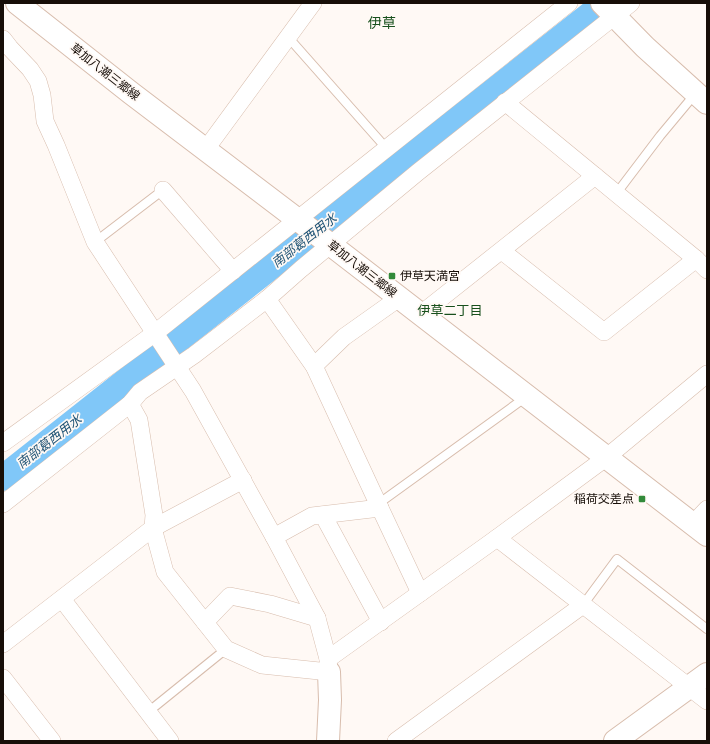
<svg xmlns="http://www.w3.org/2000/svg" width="710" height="744" viewBox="0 0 710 744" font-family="Montserrat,'Noto Sans JP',sans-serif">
<rect width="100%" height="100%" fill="#fff9f5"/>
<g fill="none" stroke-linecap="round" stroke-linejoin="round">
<path stroke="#80c7f8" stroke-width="26" d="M3,478L605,3"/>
<g stroke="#d8bdad" stroke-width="10">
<g id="lane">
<path d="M288,37L387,149"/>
<path d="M616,194L660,136L695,94"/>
<path d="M95,242L163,190"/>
<path d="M378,504L526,397"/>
<path d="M583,605L617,559L707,629"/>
<path d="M148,712L226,649"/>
</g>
</g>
<g stroke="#d8bdad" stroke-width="18">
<g id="street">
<path d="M3,39L10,48L30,69L38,81L42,95L45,121L56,145L95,242L193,391L274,537L317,618L328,659L329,672L262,665L226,649L165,572L153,528L154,515L139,420L130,404"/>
<path d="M505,102L696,259L707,270"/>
<path d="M206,149L313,3"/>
<path d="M163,190L233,271"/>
<path d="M502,251L604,332L696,259"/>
<path d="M267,299L314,366L380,508L420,593"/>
<path d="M421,314L595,176"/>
<path d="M314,366L344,337L399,298"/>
<path d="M3,443L155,333L569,3"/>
<path d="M3,504L130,404L140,392L194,355L267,299L301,269L418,172L631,3"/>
<path d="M323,515L381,622"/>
<path d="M693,524L707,509"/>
<path d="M274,537L312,516L380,508"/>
<path d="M497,538L707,701"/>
<path d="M62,599L170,741"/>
<path d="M205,622L230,596L270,604L317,618"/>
<path d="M3,644L153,528L243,480"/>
<path d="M328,659L497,538L607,457L707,374"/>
<path d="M3,678L52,741"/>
<path d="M396,741L583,605"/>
</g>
</g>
<g stroke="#d8bdad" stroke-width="24">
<g id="secondary">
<path d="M17,3L131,93L331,245L707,535"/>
<path d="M602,3L645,47L707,103"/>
<path d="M328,741L330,700L329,672"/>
<path d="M615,741L707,674"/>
</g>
</g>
<use href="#lane" stroke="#fff" stroke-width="8"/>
<use href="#street" stroke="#fff" stroke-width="17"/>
<use href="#secondary" stroke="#fff" stroke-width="22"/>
</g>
<g fill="#328a3a" stroke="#fff9f5" stroke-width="1.5">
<rect x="388" y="272" width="8" height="8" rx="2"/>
<rect x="638" y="495" width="8" height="8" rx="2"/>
</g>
<g text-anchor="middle" stroke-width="3.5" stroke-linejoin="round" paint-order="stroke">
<g font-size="12" fill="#170e08" stroke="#fff9f5">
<text transform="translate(105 72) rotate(38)" y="4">草加八潮三郷線</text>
<text transform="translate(362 269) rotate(38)" y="4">草加八潮三郷線</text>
</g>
<g font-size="12" fill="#170e08" stroke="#fff9f5" text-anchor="start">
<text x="400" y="280">伊草天満宮</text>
<text x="634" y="503" text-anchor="end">稲荷交差点</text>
</g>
<g font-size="13" font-style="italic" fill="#1e5274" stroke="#fff9f5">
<text transform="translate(304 240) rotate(-38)" y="5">南部葛西用水</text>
<text transform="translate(49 441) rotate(-38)" y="5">南部葛西用水</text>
</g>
<g font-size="13" fill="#18501d" stroke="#fff9f5">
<text x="450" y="315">伊草二丁目</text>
</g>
<g font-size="14" fill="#18501d" stroke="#fff9f5">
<text x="382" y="28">伊草</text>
</g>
</g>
<rect width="710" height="744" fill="none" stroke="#170e08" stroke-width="8"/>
</svg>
